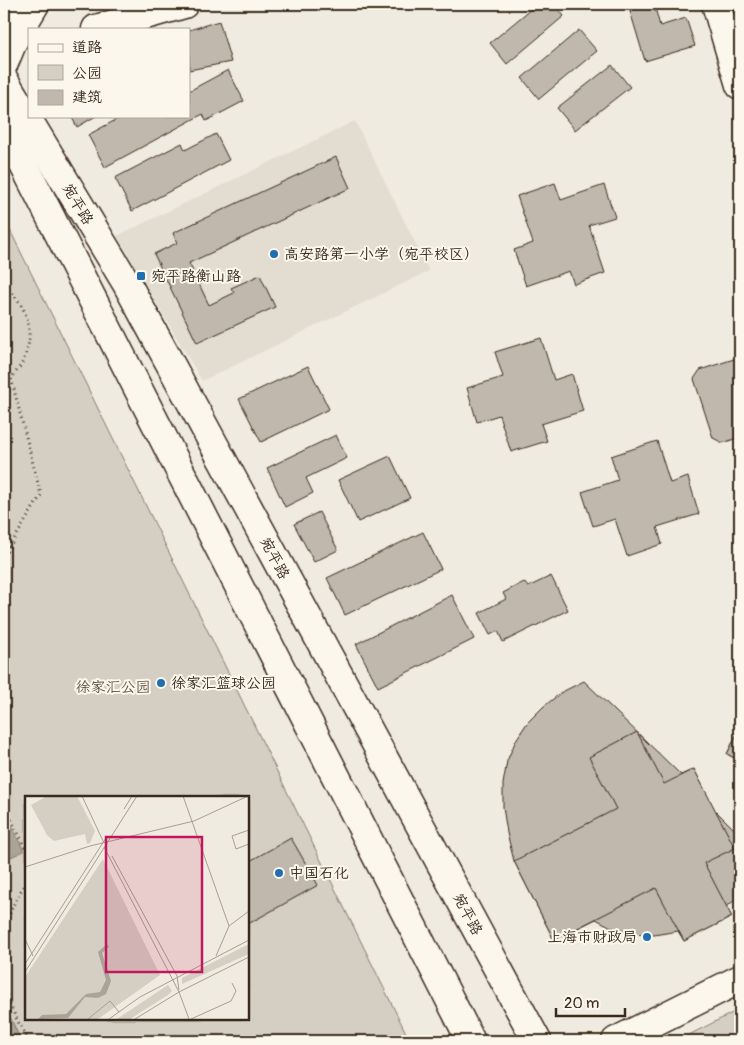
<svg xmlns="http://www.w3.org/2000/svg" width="744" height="1045" viewBox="0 0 744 1045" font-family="Pangolin,'LXGW WenKai TC',sans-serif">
<rect width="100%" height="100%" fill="#f0ebe0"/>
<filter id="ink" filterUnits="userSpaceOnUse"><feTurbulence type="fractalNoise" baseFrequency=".02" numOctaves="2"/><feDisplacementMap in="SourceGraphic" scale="10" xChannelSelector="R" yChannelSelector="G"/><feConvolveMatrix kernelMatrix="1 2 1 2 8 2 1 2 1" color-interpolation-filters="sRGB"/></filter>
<g filter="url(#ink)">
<path fill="#e2dcd1" d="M355,121L429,271L202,381L117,236Z"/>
<g fill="#d5cec3" stroke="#887c70" fill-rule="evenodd">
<path d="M4,218L410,1041H4ZM26,798H248V1019H26Z"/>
<path d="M740,1009V1041H677Z"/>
</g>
<g fill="#aca397" stroke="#7f7367">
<path d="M12,826L24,851L4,860V829Z"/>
<path d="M4,1003L21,1041H4Z"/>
</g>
<g fill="#c0b8ad" stroke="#3b2a1e">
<path d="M537,4H554L564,16L507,64L490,43Z"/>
<path d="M652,4H654L660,26L686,18L695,46L645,61L630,11Z"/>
<path d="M219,21L231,62L189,70V30Z"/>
<path d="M579,30L597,51L539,99L522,78Z"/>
<path d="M612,65L630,87L575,130L557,108Z"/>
<path d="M228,70L244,101L206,121L203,114L105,167L88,135L123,116H189V91Z"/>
<path d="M71,116H96L77,127Z"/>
<path d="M216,134L229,160L132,211L115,178L182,143L185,150Z"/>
<path d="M336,157L350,188L189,263L209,305L234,293L231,288L260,275L275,307L197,343L154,254L177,243L173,233Z"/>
<path d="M555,183L561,200L604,185L615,217L589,225L605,273L574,284L569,271L526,286L514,250L533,243L517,196Z"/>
<path d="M541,338L554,380L572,374L583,411L541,424L547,441L511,452L499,415L477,422L467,388L503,377L495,352Z"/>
<path d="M740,357V437L723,443L713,438L694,379L700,370Z"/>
<path d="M308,366L329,409L261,442L239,399Z"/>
<path d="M336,435L347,458L306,478L313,493L285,507L267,468Z"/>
<path d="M657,441L670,483L688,477L699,514L657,527L662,544L627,556L615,519L593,526L582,492L618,480L611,456Z"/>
<path d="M390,456L410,498L358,522L338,480Z"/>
<path d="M319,512L338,550L314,562L294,524Z"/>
<path d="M423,532L441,569L345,615L327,578Z"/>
<path d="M551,576L568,610L503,642L498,631L490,635L479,613L506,599L503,593L524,582L528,587Z"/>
<path d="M452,595L474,639L378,687L356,644Z"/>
<path d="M584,681L681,775L694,769L714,809L740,835V896L726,907L732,917L684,941L678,931L654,935L634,933L615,929L596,919L554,940L514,861L507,833L503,807V784L507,761L516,740L527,723L543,707L562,692Z"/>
<path d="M740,728V761L727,754Z"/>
<path d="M740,728V761L727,754Z"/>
<path d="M637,732L664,784L694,769L735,848L704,863L732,917L684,941L656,888L554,940L514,861L616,809L589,757Z"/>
<path d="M291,838L318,885L248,924V862Z"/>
</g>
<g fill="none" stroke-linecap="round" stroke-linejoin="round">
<g stroke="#3b2a1e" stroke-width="31">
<path id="street" d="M716,4L740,85"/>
</g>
<g stroke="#3b2a1e" stroke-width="31">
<g id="secondary">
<path d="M4,8L6,4"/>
<path d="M96,29L184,4"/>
<path d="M4,63L13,41L35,4"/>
<path d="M4,80L127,284L537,1041"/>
<path d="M4,126L471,1041"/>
</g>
</g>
<g stroke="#3b2a1e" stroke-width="31">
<path id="primary" d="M616,1041L740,979"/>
</g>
<g stroke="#3b2a1e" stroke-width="3" stroke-dasharray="1 4" stroke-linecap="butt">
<path d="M4,287C38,310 37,360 4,383"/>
<path d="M4,556L41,495L11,378"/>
<path d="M4,801L10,817L26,849"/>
<path d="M4,820L10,817"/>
<path d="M4,938C6,918 15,899 26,883"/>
<path d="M4,980C5,1000 19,1025 30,1041"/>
</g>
<use href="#street" stroke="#fbf7ec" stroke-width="28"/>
<use href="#secondary" stroke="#fbf7ec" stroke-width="28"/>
<use href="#primary" stroke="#fbf7ec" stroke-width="28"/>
</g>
</g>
<g fill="#1f6fb2" stroke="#fbf7ec" stroke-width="2">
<circle cx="274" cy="254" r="5"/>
<rect x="136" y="271" width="10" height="10" rx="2.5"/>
<circle cx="161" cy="683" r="5"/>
<circle cx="279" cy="873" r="5"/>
<circle cx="647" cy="937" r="5"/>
</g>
<g text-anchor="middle" stroke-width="4" stroke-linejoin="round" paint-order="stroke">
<g font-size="15" fill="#3b2a1e" stroke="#fbf7ec">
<text transform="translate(78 204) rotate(59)" y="5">宛平路</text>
<text transform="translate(275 558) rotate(62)" y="5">宛平路</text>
<text transform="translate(468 914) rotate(62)" y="5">宛平路</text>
</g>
<g font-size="15" fill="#3b2a1e" stroke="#fbf7ec" text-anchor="start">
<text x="284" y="259">高安路第一小学（宛平校区）</text>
<text x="151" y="281">宛平路衡山路</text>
<text x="171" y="688">徐家汇篮球公园</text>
<text x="289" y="878">中国石化</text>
<text x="637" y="942" text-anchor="end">上海市财政局</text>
</g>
<g font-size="15" fill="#625347" stroke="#fbf7ec">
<text x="113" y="692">徐家汇公园</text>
</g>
</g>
<g transform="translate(25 796)">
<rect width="224" height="224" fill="#f0ebe0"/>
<path d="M22,0H52L70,35L65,47L62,48L60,38L29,45L22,39L6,9ZM78,63L135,179L73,223H0V181ZM224,148V158L157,188V182ZM143,189L147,195L143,199L105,223H92Z" fill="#d5cec3"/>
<path d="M82,148L84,151L77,157L86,185L81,198L73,202L60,201L43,222L13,223L17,219L41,218L61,198L75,196L81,184L73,156Z" fill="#aca397"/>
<path fill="none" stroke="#a89e92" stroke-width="1" d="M57,0L79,47M158,0L204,130M99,13L107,0M224,34L207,40L211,53L224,48M79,51L154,196L164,223M87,60L152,180L154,194M0,71L65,50L169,25L223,0M0,143L8,160M191,160L204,130L224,115M0,168L81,42M0,176L112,0M63,223L85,205L94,216M84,223L115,201L224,144M110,223L154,196L224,161M166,223L206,205L211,195L207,187"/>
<path fill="#c2185b" fill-opacity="0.15" stroke="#c2185b" stroke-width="2.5" d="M81,41H177V176H81Z"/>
<rect width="224" height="224" fill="none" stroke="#3b2a1e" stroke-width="2.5"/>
</g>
<rect width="744" height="1045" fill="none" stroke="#fbf7ec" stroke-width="20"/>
<rect x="10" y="10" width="724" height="1025" fill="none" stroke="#3b2a1e" stroke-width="2" filter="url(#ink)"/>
<rect x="28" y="28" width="162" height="90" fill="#fbf7ec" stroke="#aea59a"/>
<rect x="38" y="44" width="25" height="8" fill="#fbf7ec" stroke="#aea59a"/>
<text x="72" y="52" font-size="15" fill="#3b2a1e">道路</text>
<rect x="38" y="65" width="25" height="15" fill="#d5cec3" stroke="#aea59a"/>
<text x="72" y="78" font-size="15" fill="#3b2a1e">公园</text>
<rect x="38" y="90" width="25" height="15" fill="#c0b8ad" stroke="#aea59a"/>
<text x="72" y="102" font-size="15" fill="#3b2a1e">建筑</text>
<path d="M556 1008v8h69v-8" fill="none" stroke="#3b2a1e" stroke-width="2.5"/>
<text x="564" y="1008" font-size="15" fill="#3b2a1e" stroke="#fbf7ec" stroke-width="4" paint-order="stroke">20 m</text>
</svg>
